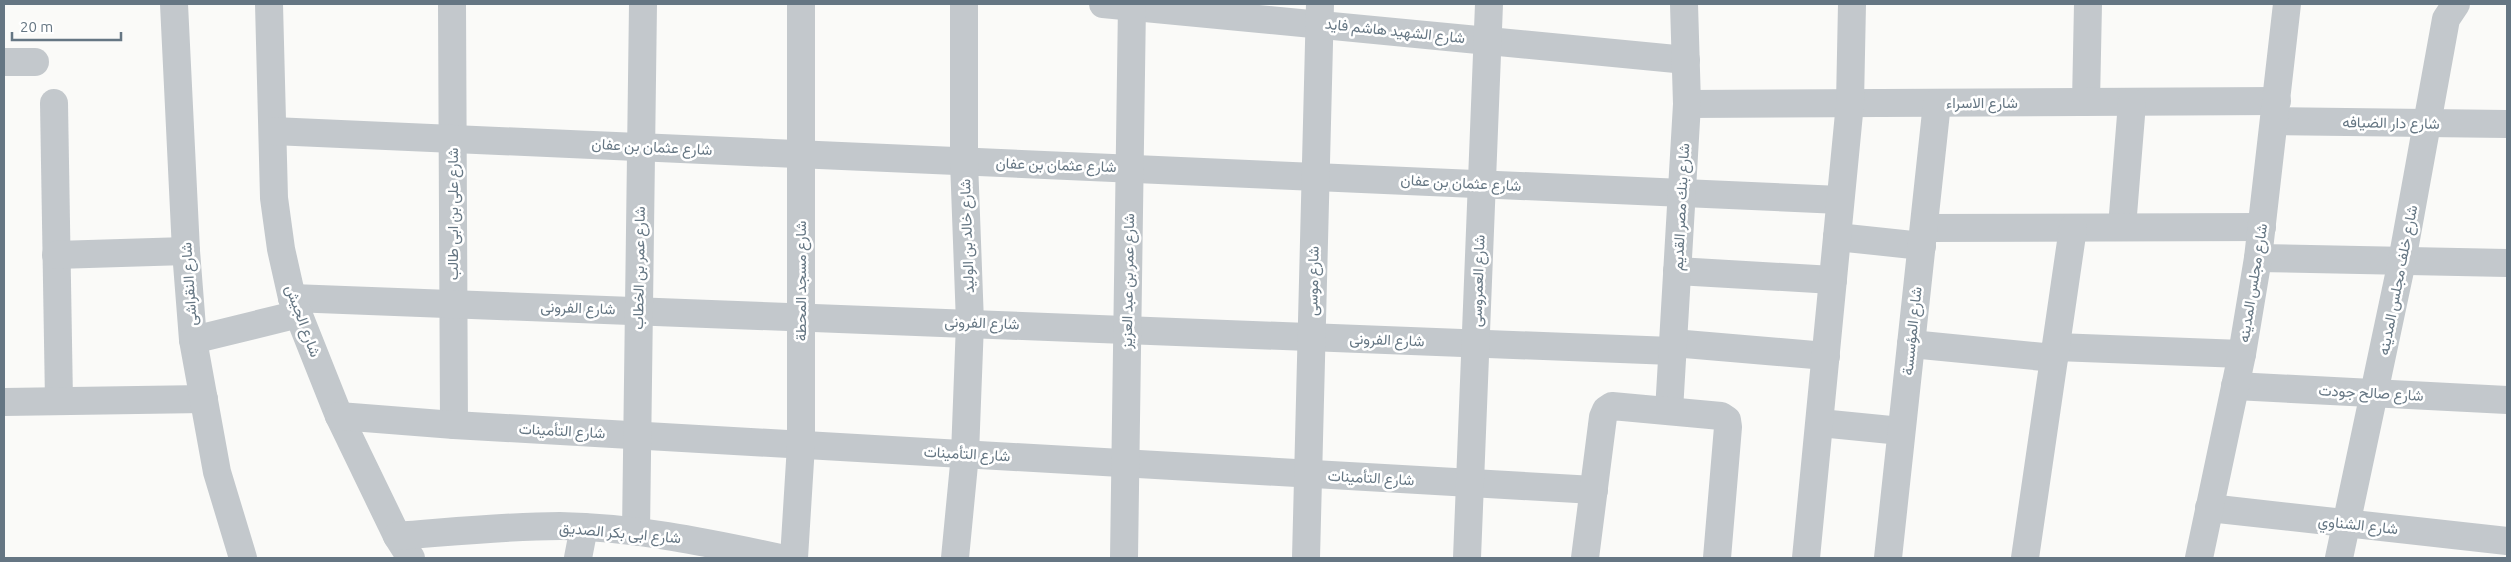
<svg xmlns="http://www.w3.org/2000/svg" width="2511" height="562" viewBox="0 0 2511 562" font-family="Ubuntu,Vazirmatn,sans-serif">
<rect width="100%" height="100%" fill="#fafaf8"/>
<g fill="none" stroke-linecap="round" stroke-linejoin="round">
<g stroke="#c3c8cc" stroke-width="28">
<path d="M269,4L274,198L281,249L292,298L339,416L397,536L411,558"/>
<path d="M452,4L454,425"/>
<path d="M1103,4L1686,60"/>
<path d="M4,62H35"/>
<path d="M2086,102L2088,4"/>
<path d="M54,103L59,401"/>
<path d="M1687,104L2277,101"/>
<path d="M2274,121L2507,124"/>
<path d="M273,131L1840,200"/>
<path d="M2122,227L2132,103"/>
<path d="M1924,228L2262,227"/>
<path d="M1837,237L1922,246"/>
<path d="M56,255L186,251"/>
<path d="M2258,258L2507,263"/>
<path d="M1677,271L1833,280"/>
<path d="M292,298L1672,351"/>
<path d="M1673,343L1826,356"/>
<path d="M1911,344L2054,358"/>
<path d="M2056,347L2242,354"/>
<path d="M2235,386L2507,400"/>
<path d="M4,402L204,399"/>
<path d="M1669,411L1687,104L1684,4"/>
<path d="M339,416L454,425L1594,490"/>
<path d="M1820,423L1901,431"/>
<path d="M2209,508L2507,541"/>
<path d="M636,532L643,4"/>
<path d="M397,536C451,532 506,526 560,526C635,527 709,543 781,558"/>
<path d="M578,558L584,527"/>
<path d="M794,558L801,445V4"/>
<path d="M955,558L965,454L970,323L964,161V4"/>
<path d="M1124,558L1132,4"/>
<path d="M1306,558L1320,4"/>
<path d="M1467,558L1489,4"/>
<path d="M1585,558L1603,417L1606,410L1612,406L1721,416L1727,420L1728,427L1717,558"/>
<path d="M1806,558L1850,103L1852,4"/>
<path d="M1888,558L1937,103"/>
<path d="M2025,558L2073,228"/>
<path d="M2339,558L2402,261L2446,19L2456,4"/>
</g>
<g stroke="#c3c8cc" stroke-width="28">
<path d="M174,4L186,251L193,340L217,472L243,558"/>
<path d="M193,340L299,314"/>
<path d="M2199,558L2242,354L2258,258L2287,4"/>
</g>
</g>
<g text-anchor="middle" stroke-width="5" stroke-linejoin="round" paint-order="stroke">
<g font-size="15" fill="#657683" stroke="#fff">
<text transform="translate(1395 31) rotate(6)" y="5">شارع الشهيد هاشم فايد</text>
<text x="1982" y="108">شارع الاسراء</text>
<text transform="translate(2391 123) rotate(1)" y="5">شارع دار الضيافه</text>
<text transform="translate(652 147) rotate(3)" y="5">شارع عثمان بن عفان</text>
<text transform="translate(1056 165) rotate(2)" y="5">شارع عثمان بن عفان</text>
<text transform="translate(1461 183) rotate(3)" y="5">شارع عثمان بن عفان</text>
<text transform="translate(1681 207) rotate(-87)" y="5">شارع بنك مصر القديم</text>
<text transform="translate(453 214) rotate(-90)" y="5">شارع على بن ابى طالب</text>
<text transform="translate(967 236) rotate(-92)" y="5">شارع خالد بن الوليد</text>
<text transform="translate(639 268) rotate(-89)" y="5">شارع عمر بن الخطاب</text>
<text transform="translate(2398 280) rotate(-79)" y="5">شارع خلف مجلس المدينه</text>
<text transform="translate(801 281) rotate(-90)" y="5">شارع مسجد المحطة</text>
<text transform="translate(1128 281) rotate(-89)" y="5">شارع عمر بن عبد العزيز</text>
<text transform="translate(1313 281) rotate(-89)" y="5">شارع موسى</text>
<text transform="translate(1478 281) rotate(-88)" y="5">شارع العمروسى</text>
<text transform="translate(2253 283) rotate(-81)" y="5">شارع مجلس المدينه</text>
<text transform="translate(189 284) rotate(-94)" y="5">شارع النقراشى</text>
<text transform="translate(578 308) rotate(2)" y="5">شارع الفرونى</text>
<text transform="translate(303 321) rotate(70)" y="5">شارع الجيش</text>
<text transform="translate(982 323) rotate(2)" y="5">شارع الفرونى</text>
<text transform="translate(1912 331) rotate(-84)" y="5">شارع المؤسسة</text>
<text transform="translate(1387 340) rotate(2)" y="5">شارع الفرونى</text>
<text transform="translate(2371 393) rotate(3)" y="5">شارع صالح جودت</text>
<text transform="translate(562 431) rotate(3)" y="5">شارع التأمينات</text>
<text transform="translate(967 454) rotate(3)" y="5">شارع التأمينات</text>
<text transform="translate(1371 478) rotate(3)" y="5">شارع التأمينات</text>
<text transform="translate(2358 525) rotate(6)" y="5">شارع الشناوي</text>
<text transform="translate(620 533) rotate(5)" y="5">شارع ابى بكر الصديق</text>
</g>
</g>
<rect width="2511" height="562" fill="none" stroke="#657683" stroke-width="10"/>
<path d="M12 32v8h109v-8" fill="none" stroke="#657683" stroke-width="2.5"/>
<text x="20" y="32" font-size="15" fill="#657683" stroke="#ffffff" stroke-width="4" paint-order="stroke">20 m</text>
</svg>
